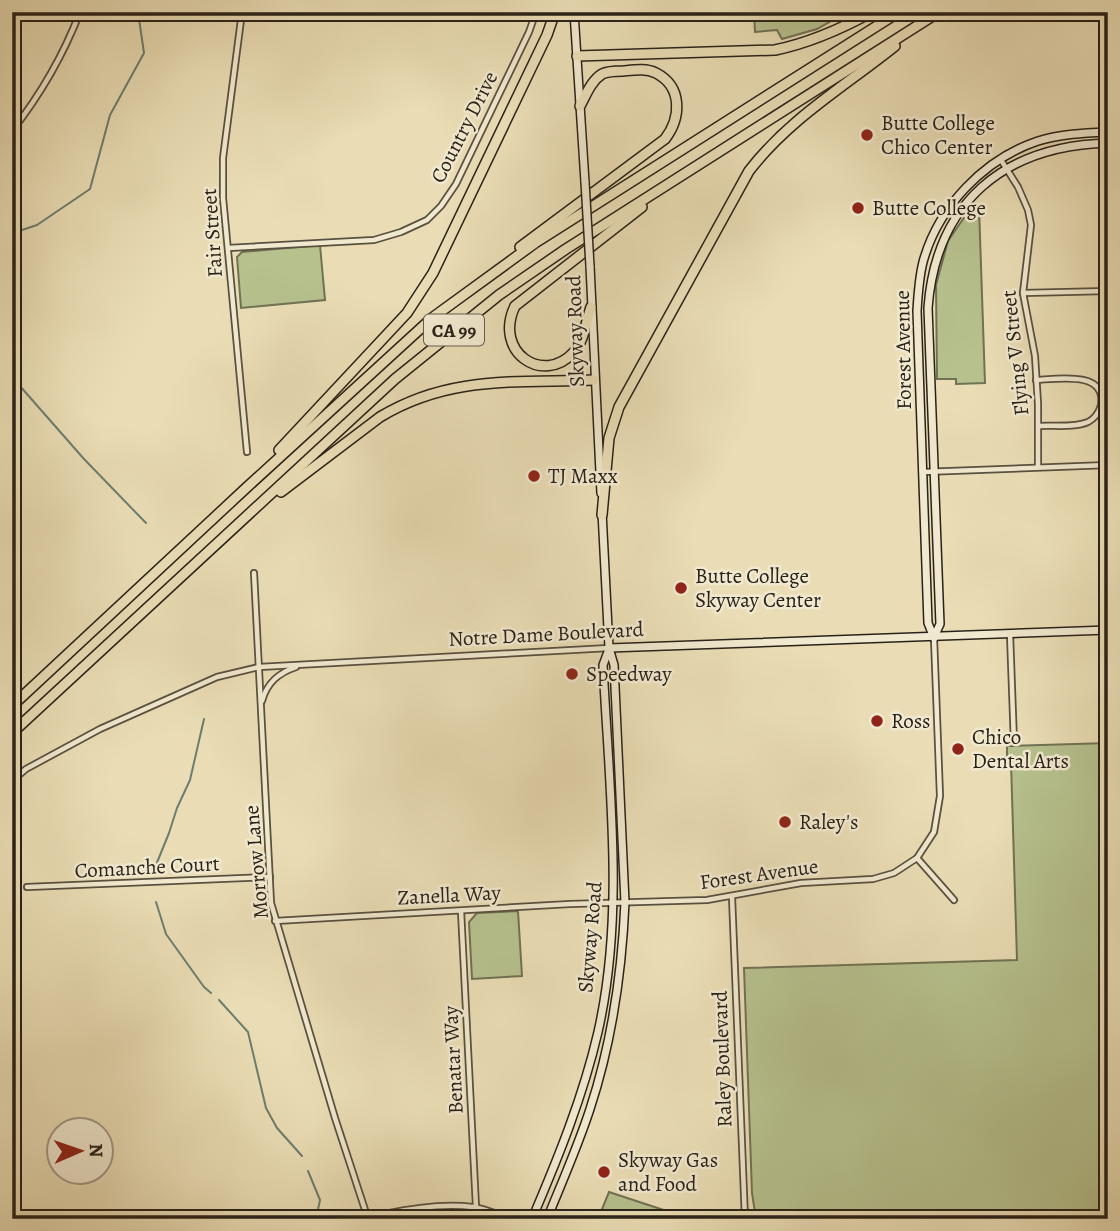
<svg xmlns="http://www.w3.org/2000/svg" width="1120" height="1231" viewBox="0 0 1120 1231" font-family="Alegreya,serif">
<rect width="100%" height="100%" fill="#eaddb5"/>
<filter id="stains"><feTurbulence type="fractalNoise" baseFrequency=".00286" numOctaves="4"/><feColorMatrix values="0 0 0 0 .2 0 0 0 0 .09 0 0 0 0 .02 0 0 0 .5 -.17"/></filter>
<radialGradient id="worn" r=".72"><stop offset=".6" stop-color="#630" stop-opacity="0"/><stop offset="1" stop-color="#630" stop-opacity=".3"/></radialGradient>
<g fill="#b6c18e" stroke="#707254" stroke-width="2">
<path d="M754,12H847L817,29L782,39L777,30L755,32Z"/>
<path d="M972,206L979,207L985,383L956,384V379H937L936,285L948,241Z"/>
<path d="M320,245L325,300L241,308L237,257L242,252Z"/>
<path d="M1108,743V1219H756L752,1193L744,968L1017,960L1011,763H1007V746Z"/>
<path d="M518,911L522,976L472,979L469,922L477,913Z"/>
<path d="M609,1192L688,1218V1219H598Z"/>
</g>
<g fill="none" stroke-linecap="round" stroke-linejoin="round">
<g stroke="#6c7e70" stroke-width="2">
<path d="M12,238L22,230L37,225L90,189L110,115L144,53L138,12"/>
<path d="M12,377L84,459L146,523"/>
<path d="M156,865L169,833L177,808L190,780L204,719"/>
<path d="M156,902L166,934L204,987L211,993"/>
<path d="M219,1000L248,1032L266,1108L277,1128L302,1156"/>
<path d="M308,1171L320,1200L316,1219"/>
</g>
<g stroke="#595140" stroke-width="8">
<g id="street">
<path d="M242,12L223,158V198L247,452"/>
<path d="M12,131C41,94 63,56 80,12"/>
<path d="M1001,160L1018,187L1028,210L1031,225L1023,293L1035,356L1038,404V467"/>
<path d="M228,248L374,240L401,232L427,220L441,206L456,184L529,32L536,12"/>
<path d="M1023,293L1108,291"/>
<path d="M1036,380C1056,379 1107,370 1101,405C1099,412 1094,419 1088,422C1074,428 1054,425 1039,426"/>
<path d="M923,472L1108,465"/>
<path d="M254,573L271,903L335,1118L368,1219"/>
<path d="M1010,634L1014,743"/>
<path d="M262,701C267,683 278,673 296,667"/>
<path d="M12,781L26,769L100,729L217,677L259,667L609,648"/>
<path d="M917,858L954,900"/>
<path d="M27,887L270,877"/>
<path d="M732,897L745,1219"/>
<path d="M461,911L476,1207"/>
<path d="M275,921L570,904L707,900L801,883L873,879L894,873L917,858L934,832L940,796L934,638"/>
<path d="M368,1217C402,1210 438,1203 473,1207C486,1209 499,1215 511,1219"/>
</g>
</g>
<g stroke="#292219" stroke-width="10">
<g id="secondary">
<path d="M574,12L585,182"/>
<path d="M590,266L601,493"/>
<path d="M934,637L940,624L928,308C936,202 1004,146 1108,143"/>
<path d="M934,638L928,623L917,311C918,294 919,278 923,262C938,207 984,159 1038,141C1060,134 1084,133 1108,132"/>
<path d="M609,648L1108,630"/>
<path d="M532,1219C558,1158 583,1097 598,1032C625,913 609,787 603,665L609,649"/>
<path d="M547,1219C562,1182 578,1146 590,1109C612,1042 622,972 625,902L614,665L609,648L602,512"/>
</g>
</g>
<g stroke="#292219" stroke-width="12">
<g id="highway">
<path d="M577,56L775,50C809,43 841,29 872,12"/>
<path d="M520,247L665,139C681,118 683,87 656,73C646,68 634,70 623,71C616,71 608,71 602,74C591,81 586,95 580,106"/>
<path d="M591,307C586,321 584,341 574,352C543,386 493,352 515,306L642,207"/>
<path d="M279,450L407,313L433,273L547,35L555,12"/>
<path d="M281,492L380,417C449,375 517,383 594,380"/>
<path d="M602,515L609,438L619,407L749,171C789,119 845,86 895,46"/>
<path d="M12,706L245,489L432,318L535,243L899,12"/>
<path d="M12,733L395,379L499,295L566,249L939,12"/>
</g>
</g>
<use href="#street" stroke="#f1e9cf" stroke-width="4.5"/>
<use href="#secondary" stroke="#f1e9cf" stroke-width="7"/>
<use href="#highway" stroke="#eaddb5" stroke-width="9"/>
<g stroke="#292219" stroke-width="10" stroke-linecap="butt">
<path id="secondary-bridge" d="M585,182L590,266"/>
</g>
<use href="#secondary-bridge" stroke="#f1e9cf" stroke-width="7"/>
</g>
<g fill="#8f2418" stroke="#f1e9cf" stroke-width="2.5">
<circle cx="867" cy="135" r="7"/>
<circle cx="858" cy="208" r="7"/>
<circle cx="534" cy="476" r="7"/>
<circle cx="681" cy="588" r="7"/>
<circle cx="572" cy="674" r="7"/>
<circle cx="877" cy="721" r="7"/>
<circle cx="958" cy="749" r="7"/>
<circle cx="785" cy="822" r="7"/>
<circle cx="604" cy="1172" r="7"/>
</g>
<g text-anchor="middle" stroke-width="5" stroke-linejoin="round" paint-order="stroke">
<rect fill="#f1e9cf" stroke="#655e50" stroke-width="2" x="424" y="314.5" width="60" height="31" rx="5"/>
<g font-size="19" font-weight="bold" fill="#292219">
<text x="454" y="337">CA 99</text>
</g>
<g font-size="21" fill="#292219" stroke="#f1e9cf" text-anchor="start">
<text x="881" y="130">Butte College<tspan x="881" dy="24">Chico Center</tspan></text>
<text x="872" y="215">Butte College</text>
<text x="548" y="483">TJ Maxx</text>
<text x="695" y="583">Butte College<tspan x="695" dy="24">Skyway Center</tspan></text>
<text x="586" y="681">Speedway</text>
<text x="891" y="728">Ross</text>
<text x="972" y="744">Chico<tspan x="972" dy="24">Dental Arts</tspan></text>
<text x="799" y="829">Raley's</text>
<text x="618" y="1167">Skyway Gas<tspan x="618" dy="24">and Food</tspan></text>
</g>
<g font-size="21" fill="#292219" stroke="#f1e9cf">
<text transform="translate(464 127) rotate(-63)" y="7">Country Drive</text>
<text transform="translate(212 233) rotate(-94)" y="7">Fair Street</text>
<text transform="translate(575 331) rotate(-92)" y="7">Skyway Road</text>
<text transform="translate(903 350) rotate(-91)" y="7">Forest Avenue</text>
<text transform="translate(1015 353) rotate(-96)" y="7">Flying V Street</text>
<text transform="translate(546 634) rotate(-3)" y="7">Notre Dame Boulevard</text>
<text transform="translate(256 862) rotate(-95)" y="7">Morrow Lane</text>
<text transform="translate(147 867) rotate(-3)" y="7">Comanche Court</text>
<text transform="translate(759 874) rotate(-8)" y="7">Forest Avenue</text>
<text transform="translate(449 895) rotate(-3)" y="7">Zanella Way</text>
<text transform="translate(590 937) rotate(-85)" y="7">Skyway Road</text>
<text transform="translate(722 1059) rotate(-92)" y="7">Raley Boulevard</text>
<text transform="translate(453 1060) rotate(-93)" y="7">Benatar Way</text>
</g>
</g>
<rect width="1120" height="1231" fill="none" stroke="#eaddb5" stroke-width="42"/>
<rect x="14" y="14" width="1092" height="1203" fill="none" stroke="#292219" stroke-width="3.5"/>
<rect x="21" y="21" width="1078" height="1189" fill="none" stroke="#292219" stroke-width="2"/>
<g transform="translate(80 1151) rotate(88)"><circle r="33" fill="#f1e9cf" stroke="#a19986" stroke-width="2"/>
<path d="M0-5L12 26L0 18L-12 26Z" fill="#8f2418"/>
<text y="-10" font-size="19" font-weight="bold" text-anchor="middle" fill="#292219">N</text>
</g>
<rect width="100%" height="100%" filter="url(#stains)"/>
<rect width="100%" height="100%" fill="url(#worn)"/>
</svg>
